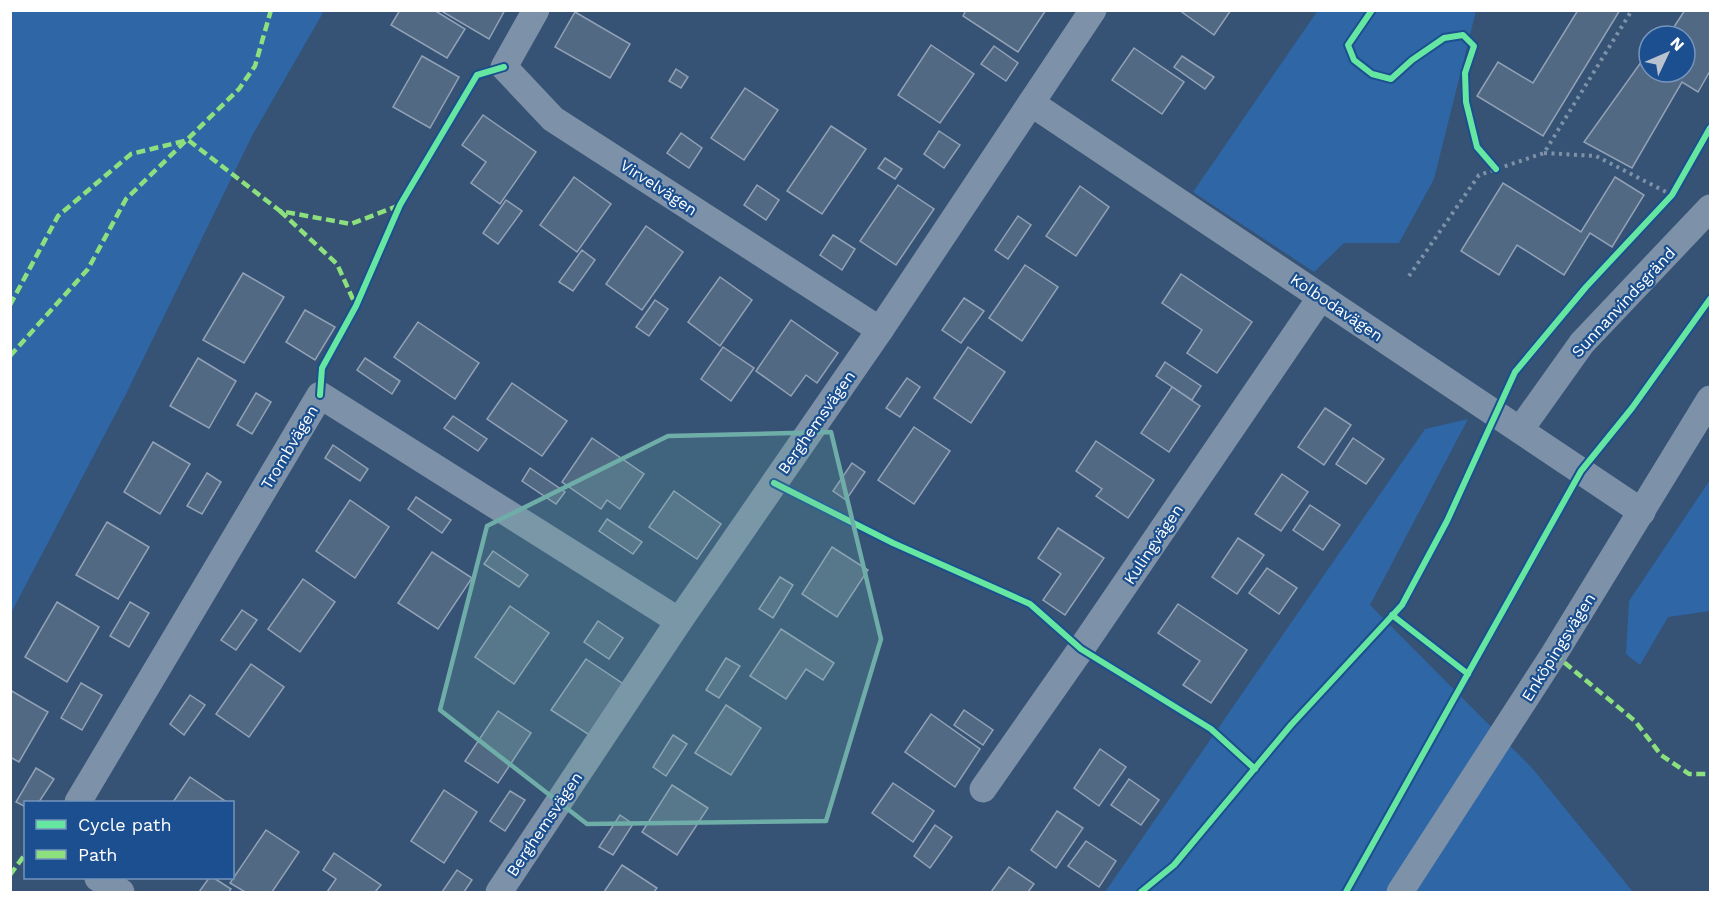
<svg xmlns="http://www.w3.org/2000/svg" width="1721" height="903" viewBox="0 0 1721 903" font-family="'Work Sans',sans-serif">
<rect width="100%" height="100%" fill="#365274"/>
<g fill="#2f66a5">
<path d="M11,10L324,11L252,136L125,396L11,613Z"/>
<path d="M1318,10L1476,11L1434,179L1399,243H1344L1314,272L1193,192Z"/>
<path d="M1468,419L1370,605L1533,769L1633,892H1105L1425,429Z"/>
<path d="M1710,480V611L1668,617L1640,665L1626,654L1629,601Z"/>
</g>
<g fill="#526984" stroke="#92a2b6" stroke-width="1.5">
<path d="M400,10H434L465,29L447,58L391,25Z"/>
<path d="M444,10H505L489,39L443,12Z"/>
<path d="M966,10H1046L1018,52L963,16Z"/>
<path d="M1179,10H1231L1214,35Z"/>
<path d="M1578,10H1620L1543,136L1477,96L1498,62L1533,83Z"/>
<path d="M1685,10H1710V71L1698,92L1682,82L1632,168L1584,142L1649,51V72H1685V36H1668Z"/>
<path d="M575,12L630,44L610,78L555,47Z"/>
<path d="M931,45L974,74L940,123L898,95Z"/>
<path d="M994,46L1018,63L1006,81L981,64Z"/>
<path d="M1134,48L1184,82L1162,114L1112,80Z"/>
<path d="M422,56L459,77L430,128L393,107Z"/>
<path d="M1182,56L1214,77L1205,89L1174,67Z"/>
<path d="M676,69L688,77L681,88L669,81Z"/>
<path d="M745,88L778,110L744,160L711,138Z"/>
<path d="M483,115L536,152L500,204L471,183L486,162L462,145Z"/>
<path d="M831,126L866,149L822,214L787,191Z"/>
<path d="M939,131L960,145L944,168L924,154Z"/>
<path d="M681,133L702,148L689,168L667,153Z"/>
<path d="M885,158L902,169L895,179L878,168Z"/>
<path d="M574,177L611,204L577,252L540,225Z"/>
<path d="M1615,177L1644,195L1612,247L1590,233L1564,275L1517,245L1499,275L1461,251L1503,183L1581,232Z"/>
<path d="M757,185L779,200L766,220L744,205Z"/>
<path d="M898,185L934,209L896,265L860,241Z"/>
<path d="M1080,186L1109,207L1076,256L1046,236Z"/>
<path d="M506,200L522,211L498,244L483,233Z"/>
<path d="M1018,216L1031,225L1008,259L995,250Z"/>
<path d="M646,226L683,252L642,310L606,284Z"/>
<path d="M833,235L855,249L842,270L820,255Z"/>
<path d="M582,250L595,260L573,291L559,282Z"/>
<path d="M1025,265L1058,287L1022,341L989,318Z"/>
<path d="M243,273L284,297L244,363L203,340Z"/>
<path d="M1181,274L1252,322L1217,373L1187,353L1202,330L1162,303Z"/>
<path d="M720,277L752,300L720,346L688,322Z"/>
<path d="M964,298L984,311L961,343L942,330Z"/>
<path d="M655,300L668,309L649,336L636,327Z"/>
<path d="M305,310L335,327L315,360L286,342Z"/>
<path d="M791,320L838,353L817,383L806,375L791,396L756,371Z"/>
<path d="M418,322L479,363L455,399L394,357Z"/>
<path d="M723,347L754,368L731,401L701,379Z"/>
<path d="M968,347L1005,372L971,423L934,398Z"/>
<path d="M198,358L236,381L209,428L170,406Z"/>
<path d="M365,358L400,381L392,394L357,370Z"/>
<path d="M1165,362L1201,386L1192,400L1156,376Z"/>
<path d="M907,378L920,387L900,417L886,408Z"/>
<path d="M512,383L567,421L542,456L487,419Z"/>
<path d="M1172,387L1200,406L1169,452L1141,433Z"/>
<path d="M256,393L271,402L252,434L237,425Z"/>
<path d="M1325,408L1351,425L1324,465L1298,447Z"/>
<path d="M453,416L487,439L478,451L444,428Z"/>
<path d="M914,427L950,451L914,504L878,480Z"/>
<path d="M592,438L644,474L620,509L607,500L601,509L562,482Z"/>
<path d="M1353,438L1384,459L1366,484L1336,464Z"/>
<path d="M1096,441L1154,480L1128,518L1096,496L1102,489L1076,471Z"/>
<path d="M153,442L190,464L160,514L124,492Z"/>
<path d="M333,445L368,469L360,481L325,458Z"/>
<path d="M852,463L865,472L846,500L833,491Z"/>
<path d="M530,468L565,492L556,504L522,481Z"/>
<path d="M207,473L221,482L202,514L187,506Z"/>
<path d="M1282,474L1308,492L1281,531L1255,514Z"/>
<path d="M674,491L721,524L697,559L649,527Z"/>
<path d="M416,497L451,520L442,533L408,509Z"/>
<path d="M350,500L389,527L355,578L316,551Z"/>
<path d="M1310,505L1340,525L1323,550L1293,530Z"/>
<path d="M607,519L642,542L633,554L599,531Z"/>
<path d="M107,522L149,547L118,599L76,575Z"/>
<path d="M1058,528L1104,558L1065,615L1043,600L1061,574L1038,558Z"/>
<path d="M1238,538L1264,555L1237,594L1212,577Z"/>
<path d="M832,547L868,570L837,617L802,594Z"/>
<path d="M493,551L528,575L519,587L484,564Z"/>
<path d="M432,552L472,578L438,629L398,603Z"/>
<path d="M1267,568L1297,588L1279,614L1249,593Z"/>
<path d="M780,577L793,585L773,618L759,609Z"/>
<path d="M303,579L335,602L300,652L268,629Z"/>
<path d="M57,602L99,627L67,682L25,657Z"/>
<path d="M130,602L149,613L129,647L110,636Z"/>
<path d="M1178,604L1247,650L1211,703L1183,685L1200,661L1158,633Z"/>
<path d="M510,606L549,633L514,684L475,657Z"/>
<path d="M242,610L257,620L236,650L221,640Z"/>
<path d="M598,621L623,638L609,659L584,642Z"/>
<path d="M781,629L834,663L823,680L806,669L786,699L750,676Z"/>
<path d="M726,658L740,666L719,698L706,690Z"/>
<path d="M586,659L625,685L591,736L551,710Z"/>
<path d="M251,664L284,687L249,737L216,714Z"/>
<path d="M81,683L102,695L82,730L61,718Z"/>
<path d="M10,690L48,712L19,762L10,757Z"/>
<path d="M190,695L205,705L184,735L170,724Z"/>
<path d="M726,705L761,728L731,775L695,753Z"/>
<path d="M964,710L993,730L983,745L954,725Z"/>
<path d="M498,711L531,733L498,783L465,761Z"/>
<path d="M931,714L980,749L955,787L905,752Z"/>
<path d="M673,735L687,744L666,776L653,767Z"/>
<path d="M1100,749L1126,767L1099,806L1074,788Z"/>
<path d="M36,768L54,779L39,802H26V807L16,802Z"/>
<path d="M190,777L225,801V802H173Z"/>
<path d="M1129,779L1159,800L1141,825L1111,805Z"/>
<path d="M893,783L934,811L913,842L872,813Z"/>
<path d="M672,785L708,808L677,855L642,832Z"/>
<path d="M444,790L477,812L444,863L411,841Z"/>
<path d="M510,791L525,800L505,831L490,821Z"/>
<path d="M1057,811L1083,828L1056,868L1031,850Z"/>
<path d="M620,815L633,824L613,855L599,847Z"/>
<path d="M935,825L952,837L930,868L914,856Z"/>
<path d="M266,830L299,852L272,892H245L230,883Z"/>
<path d="M1086,841L1116,861L1099,887L1068,866Z"/>
<path d="M334,853L381,885L375,892H327L336,879L323,870Z"/>
<path d="M622,865L657,888L654,892H604Z"/>
<path d="M1009,867L1034,884L1028,892H991Z"/>
<path d="M457,870L472,880L464,892H442Z"/>
<path d="M209,878H214L231,889L229,892H199Z"/>
</g>
<g fill="none" stroke-linecap="round" stroke-linejoin="round">
<g stroke="#7d92a8" stroke-width="4" stroke-dasharray="3 4.5" stroke-linecap="butt">
<path d="M1544,153L1596,156L1672,195"/>
<path d="M1409,276L1479,175L1544,153L1632,10"/>
</g>
<g stroke="#7d92a8" stroke-width="27">
<path d="M536,10L504,67L553,119L880,330"/>
<path d="M1031,103L1642,512"/>
<path d="M1520,430L1582,343L1710,208"/>
<path d="M983,789L1081,649L1321,297"/>
<path d="M78,802L320,395L679,621"/>
<path d="M98,878L121,892"/>
<path d="M499,892L679,621L880,330L1093,10"/>
<path d="M1400,892L1554,654L1710,399"/>
</g>
<g stroke="#8de07e" stroke-width="4.5" stroke-dasharray="9 4.5" stroke-linecap="butt">
<path d="M280,211L337,264L356,306"/>
<path d="M10,305L58,216L131,154L188,140L280,211L351,224L400,205"/>
<path d="M10,356L88,269L126,199L239,89L255,66L271,10"/>
<path d="M1554,654L1635,721L1661,755L1689,774H1710"/>
<path d="M10,875L26,853"/>
</g>
<g stroke="#1b4f8f" stroke-width="10">
<g id="cycleway">
<path d="M1372,10L1348,45L1354,60L1372,74L1391,79L1412,60L1444,38L1463,35L1474,46L1465,73L1466,102L1477,147L1496,169"/>
<path d="M320,395L322,368L356,306L400,205L477,75L504,67"/>
<path d="M774,483L893,543L1030,604L1081,649L1211,729L1255,769"/>
<path d="M1392,615L1468,674"/>
<path d="M1141,892L1174,865L1291,725L1402,605L1447,521L1515,372L1586,287L1672,195L1710,128"/>
<path d="M1346,892L1581,471L1632,408L1710,299"/>
</g>
</g>
<use href="#cycleway" stroke="#66e7a1" stroke-width="6"/>
</g>
<path fill="#6fada8" fill-opacity="0.2" stroke="#6fada8" stroke-width="4.5" stroke-linejoin="round" d="M831,432L881,639L826,821L587,824L440,710L487,526L668,436Z"/>
<g text-anchor="middle" stroke-width="4.5" stroke-linejoin="round" paint-order="stroke">
<g font-size="16" fill="#fff" stroke="#1b4f8f">
<text transform="translate(659 187) rotate(33)" y="6">Virvelvägen</text>
<text transform="translate(1623 302) rotate(-47)" y="6">Sunnanvindsgränd</text>
<text transform="translate(1337 307) rotate(34)" y="6">Kolbodavägen</text>
<text transform="translate(816 422) rotate(-55)" y="6">Berghemsvägen</text>
<text transform="translate(289 447) rotate(-59)" y="6">Trombvägen</text>
<text transform="translate(1153 544) rotate(-56)" y="6">Kulingvägen</text>
<text transform="translate(1558 647) rotate(-58)" y="6">Enköpingsvägen</text>
<text transform="translate(544 824) rotate(-56)" y="6">Berghemsvägen</text>
</g>
</g>
<rect width="1721" height="903" fill="none" stroke="#ffffff" stroke-width="24"/>
<rect x="24" y="801" width="210" height="78" fill="#1b4f8f" stroke="#7695bc" stroke-width="1.5"/>
<rect x="36" y="820" width="30" height="9" fill="#66e7a1" stroke="#7695bc" stroke-width="1.5"/>
<text x="78" y="831" font-size="18" fill="#ffffff">Cycle path</text>
<rect x="36" y="850" width="30" height="9" fill="#8de07e" stroke="#7695bc" stroke-width="1.5"/>
<text x="78" y="861" font-size="18" fill="#ffffff">Path</text>
<g transform="translate(1667 54) rotate(46)"><circle r="28" fill="#1b4f8f" stroke="#7695bc" stroke-width="1.5"/>
<path d="M0-4.5L10 22L0 15L-10 22Z" fill="#b9c2ce"/>
<text y="-9" font-size="16" font-weight="bold" text-anchor="middle" fill="#ffffff">N</text>
</g>
</svg>
